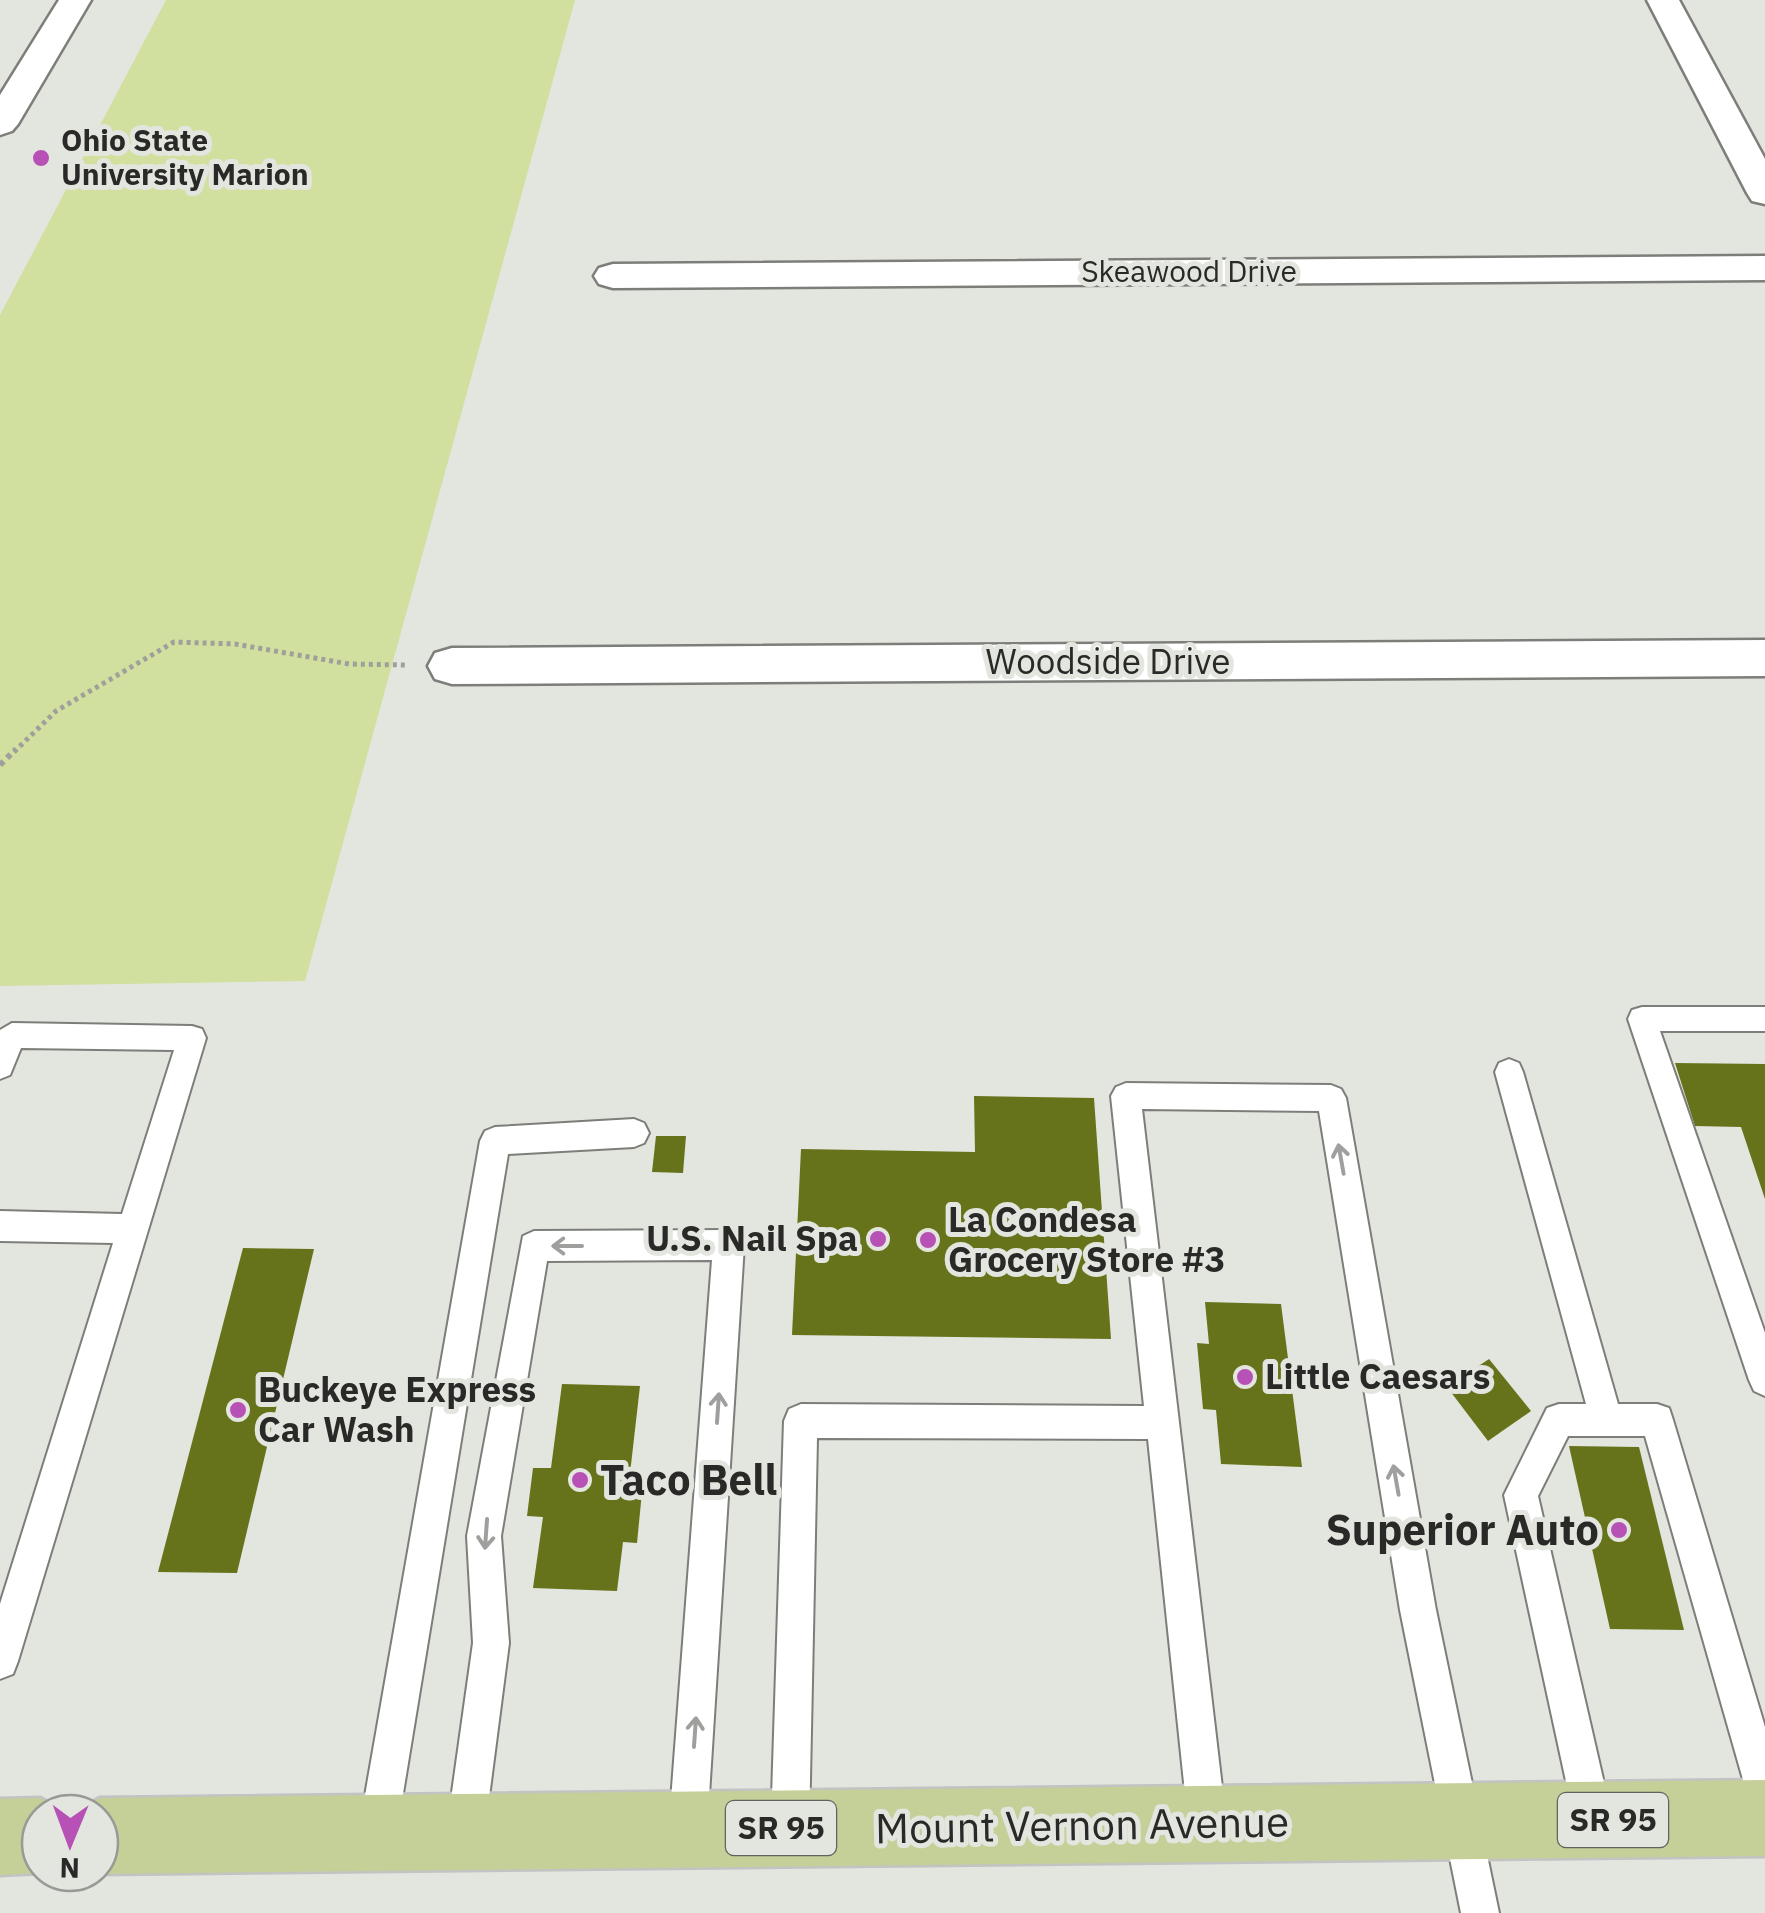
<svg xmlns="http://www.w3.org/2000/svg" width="1765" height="1913" viewBox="0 0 1765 1913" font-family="'IBM Plex Sans',sans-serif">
<rect width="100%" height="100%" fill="#e3e5df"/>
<path fill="#d1df9f" d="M166,0H575L305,981L0,986V315Z"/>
<g fill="#66731a">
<path d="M1675,1063L1765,1064V1199L1741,1127L1695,1126Z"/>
<path d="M974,1096L1094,1098L1111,1339L792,1335L801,1149L975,1152Z"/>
<path d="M656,1136H686L683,1173L652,1172Z"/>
<path d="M243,1248L314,1249L237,1573L158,1572Z"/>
<path d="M1205,1302L1281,1304L1302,1467L1221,1464L1216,1410L1203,1409L1197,1343L1209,1344Z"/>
<path d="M1489,1359L1531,1411L1488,1441L1447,1387Z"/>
<path d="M562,1384L640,1386L628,1491L642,1492L637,1543L623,1542L617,1591L533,1588L543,1517L527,1516L533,1468H551Z"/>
<path d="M1569,1446L1639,1447L1684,1630L1610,1629Z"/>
</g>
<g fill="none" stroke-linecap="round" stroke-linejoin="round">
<g stroke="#7d7e79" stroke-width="4">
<g id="service">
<path d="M1642,1007H1765V1031H1660L1765,1333V1396L1754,1391L1749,1380L1628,1019L1632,1010Z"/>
<path d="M12,1023L192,1026L202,1029L206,1038L18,1661L13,1674L0,1679V1604L113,1243L0,1241V1211L122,1214L174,1050L21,1048L10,1075L0,1079V1030Z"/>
<path d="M1509,1059L1519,1063L1523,1072L1618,1404H1657L1669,1408L1673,1420L1765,1727V1809L1752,1803L1746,1790L1645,1436H1568L1538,1496L1612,1818L1606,1831L1593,1837L1580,1831L1574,1818L1504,1495L1547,1408L1559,1404H1586L1495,1072L1499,1063Z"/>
<path d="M1126,1083L1331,1085L1341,1089L1346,1098L1436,1610L1499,1913H1461L1400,1610L1319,1111L1142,1109L1226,1821L1220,1834L1207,1840L1194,1834L1188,1821L1148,1439L817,1438L809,1828L803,1841L790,1847L777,1841L771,1828L784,1421L789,1409L801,1404L1144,1406L1111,1096L1116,1087Z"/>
<path d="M634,1119L644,1123L649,1133L644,1143L634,1147L508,1154L397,1830L391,1843L378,1849L365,1843L359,1830L480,1141L485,1131L495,1127Z"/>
<path d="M729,1230L740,1235L744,1245L707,1827L701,1840L688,1846L675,1840L669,1827L712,1260L547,1261L501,1536L509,1643L485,1828L479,1841L466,1847L453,1841L447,1828L473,1643L467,1536L523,1236L534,1231Z"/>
</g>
</g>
<g stroke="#7d7e79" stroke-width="5">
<g id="minor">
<path d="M1647,0H1679L1765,159V204L1752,201L1747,193Z"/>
<path d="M1765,256V280L613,288L599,284L594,276L599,268L613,264Z"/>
<path d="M1765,640V676L452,684L435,679L428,666L435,653L452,648Z"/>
</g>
</g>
<g stroke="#7d7e79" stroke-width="5">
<path id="tertiary" d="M59,0H91L18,124L12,131L0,135V95Z"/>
</g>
<g stroke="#c3c3c3" stroke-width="5">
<g id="primary">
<path d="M1765,1780V1856L100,1874V1813H72L100,1798Z"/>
<path d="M40,1798L68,1813H40L42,1873L0,1875V1799Z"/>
</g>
</g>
<path stroke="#9fa09c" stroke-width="5" stroke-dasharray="4 4" stroke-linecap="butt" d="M14,752L56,711L174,642L235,644L349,664L406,665"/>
<path stroke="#9fa09c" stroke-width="6" stroke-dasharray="5 5" stroke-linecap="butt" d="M0,765L16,749"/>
<use href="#service" fill="#fff" fill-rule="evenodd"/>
<use href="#minor" fill="#fff" fill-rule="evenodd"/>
<use href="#tertiary" fill="#fff" fill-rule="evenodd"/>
<use href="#primary" fill="#c5cf98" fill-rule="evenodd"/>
</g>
<defs><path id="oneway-shaft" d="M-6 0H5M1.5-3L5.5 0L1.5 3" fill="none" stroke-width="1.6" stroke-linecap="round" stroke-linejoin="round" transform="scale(2.5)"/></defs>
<g stroke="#9f9f9e">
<use href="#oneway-shaft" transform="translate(1341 1159) rotate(-100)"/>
<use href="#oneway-shaft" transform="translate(567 1246) rotate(180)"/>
<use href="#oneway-shaft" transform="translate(718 1408) rotate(-86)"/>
<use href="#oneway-shaft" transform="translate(1396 1480) rotate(-100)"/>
<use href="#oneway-shaft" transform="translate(486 1534) rotate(94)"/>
<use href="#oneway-shaft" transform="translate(695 1732) rotate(-86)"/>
</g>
<g fill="#b751b5" stroke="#e3e5df" stroke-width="4">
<circle cx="41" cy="158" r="10"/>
<circle cx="878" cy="1239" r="10"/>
<circle cx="928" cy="1240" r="10"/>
<circle cx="1245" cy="1377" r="10"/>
<circle cx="238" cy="1410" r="10"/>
<circle cx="580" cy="1480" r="10"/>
<circle cx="1619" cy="1530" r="10"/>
</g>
<g text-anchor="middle" stroke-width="10" stroke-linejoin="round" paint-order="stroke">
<g font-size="30" font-weight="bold" fill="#292928" stroke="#e3e5df" text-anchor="start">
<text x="61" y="151">Ohio State<tspan x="61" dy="34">University Marion</tspan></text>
</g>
<g font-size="30" fill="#292928" stroke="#e3e5df">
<text x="1189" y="282">Skeawood Drive</text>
</g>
<g fill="#e3e5df" stroke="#61615f" stroke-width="2.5">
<rect x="1558" y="1793" width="110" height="54" rx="8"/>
<rect x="726" y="1801" width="110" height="54" rx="8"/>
</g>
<g font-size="32" font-weight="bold" fill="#292928">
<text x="1613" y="1831">SR 95</text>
<text x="781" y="1839">SR 95</text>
</g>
<g font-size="35" fill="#292928" stroke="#e3e5df">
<text x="1108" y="674">Woodside Drive</text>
</g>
<g font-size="35" font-weight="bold" fill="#292928" stroke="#e3e5df" text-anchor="start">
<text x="948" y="1232">La Condesa<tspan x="948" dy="40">Grocery Store #3</tspan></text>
<text x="858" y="1251" text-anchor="end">U.S. Nail Spa</text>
<text x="1265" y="1389">Little Caesars</text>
<text x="258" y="1402">Buckeye Express<tspan x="258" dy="40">Car Wash</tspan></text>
</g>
<g font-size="42" font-weight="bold" fill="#292928" stroke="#e3e5df" text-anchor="start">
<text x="600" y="1495">Taco Bell</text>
<text x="1599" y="1545" text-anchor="end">Superior Auto</text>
</g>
<g font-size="42" fill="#292928" stroke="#e3e5df">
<text transform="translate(1082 1825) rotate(-1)" y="15">Mount Vernon Avenue</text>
</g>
</g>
<g transform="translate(70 1843) rotate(181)"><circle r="48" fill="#e3e5df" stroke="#999a96" stroke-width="2.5"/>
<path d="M0-8L18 38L0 25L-18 38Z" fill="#b751b5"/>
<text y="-15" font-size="28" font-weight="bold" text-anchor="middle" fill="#292928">N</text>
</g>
</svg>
